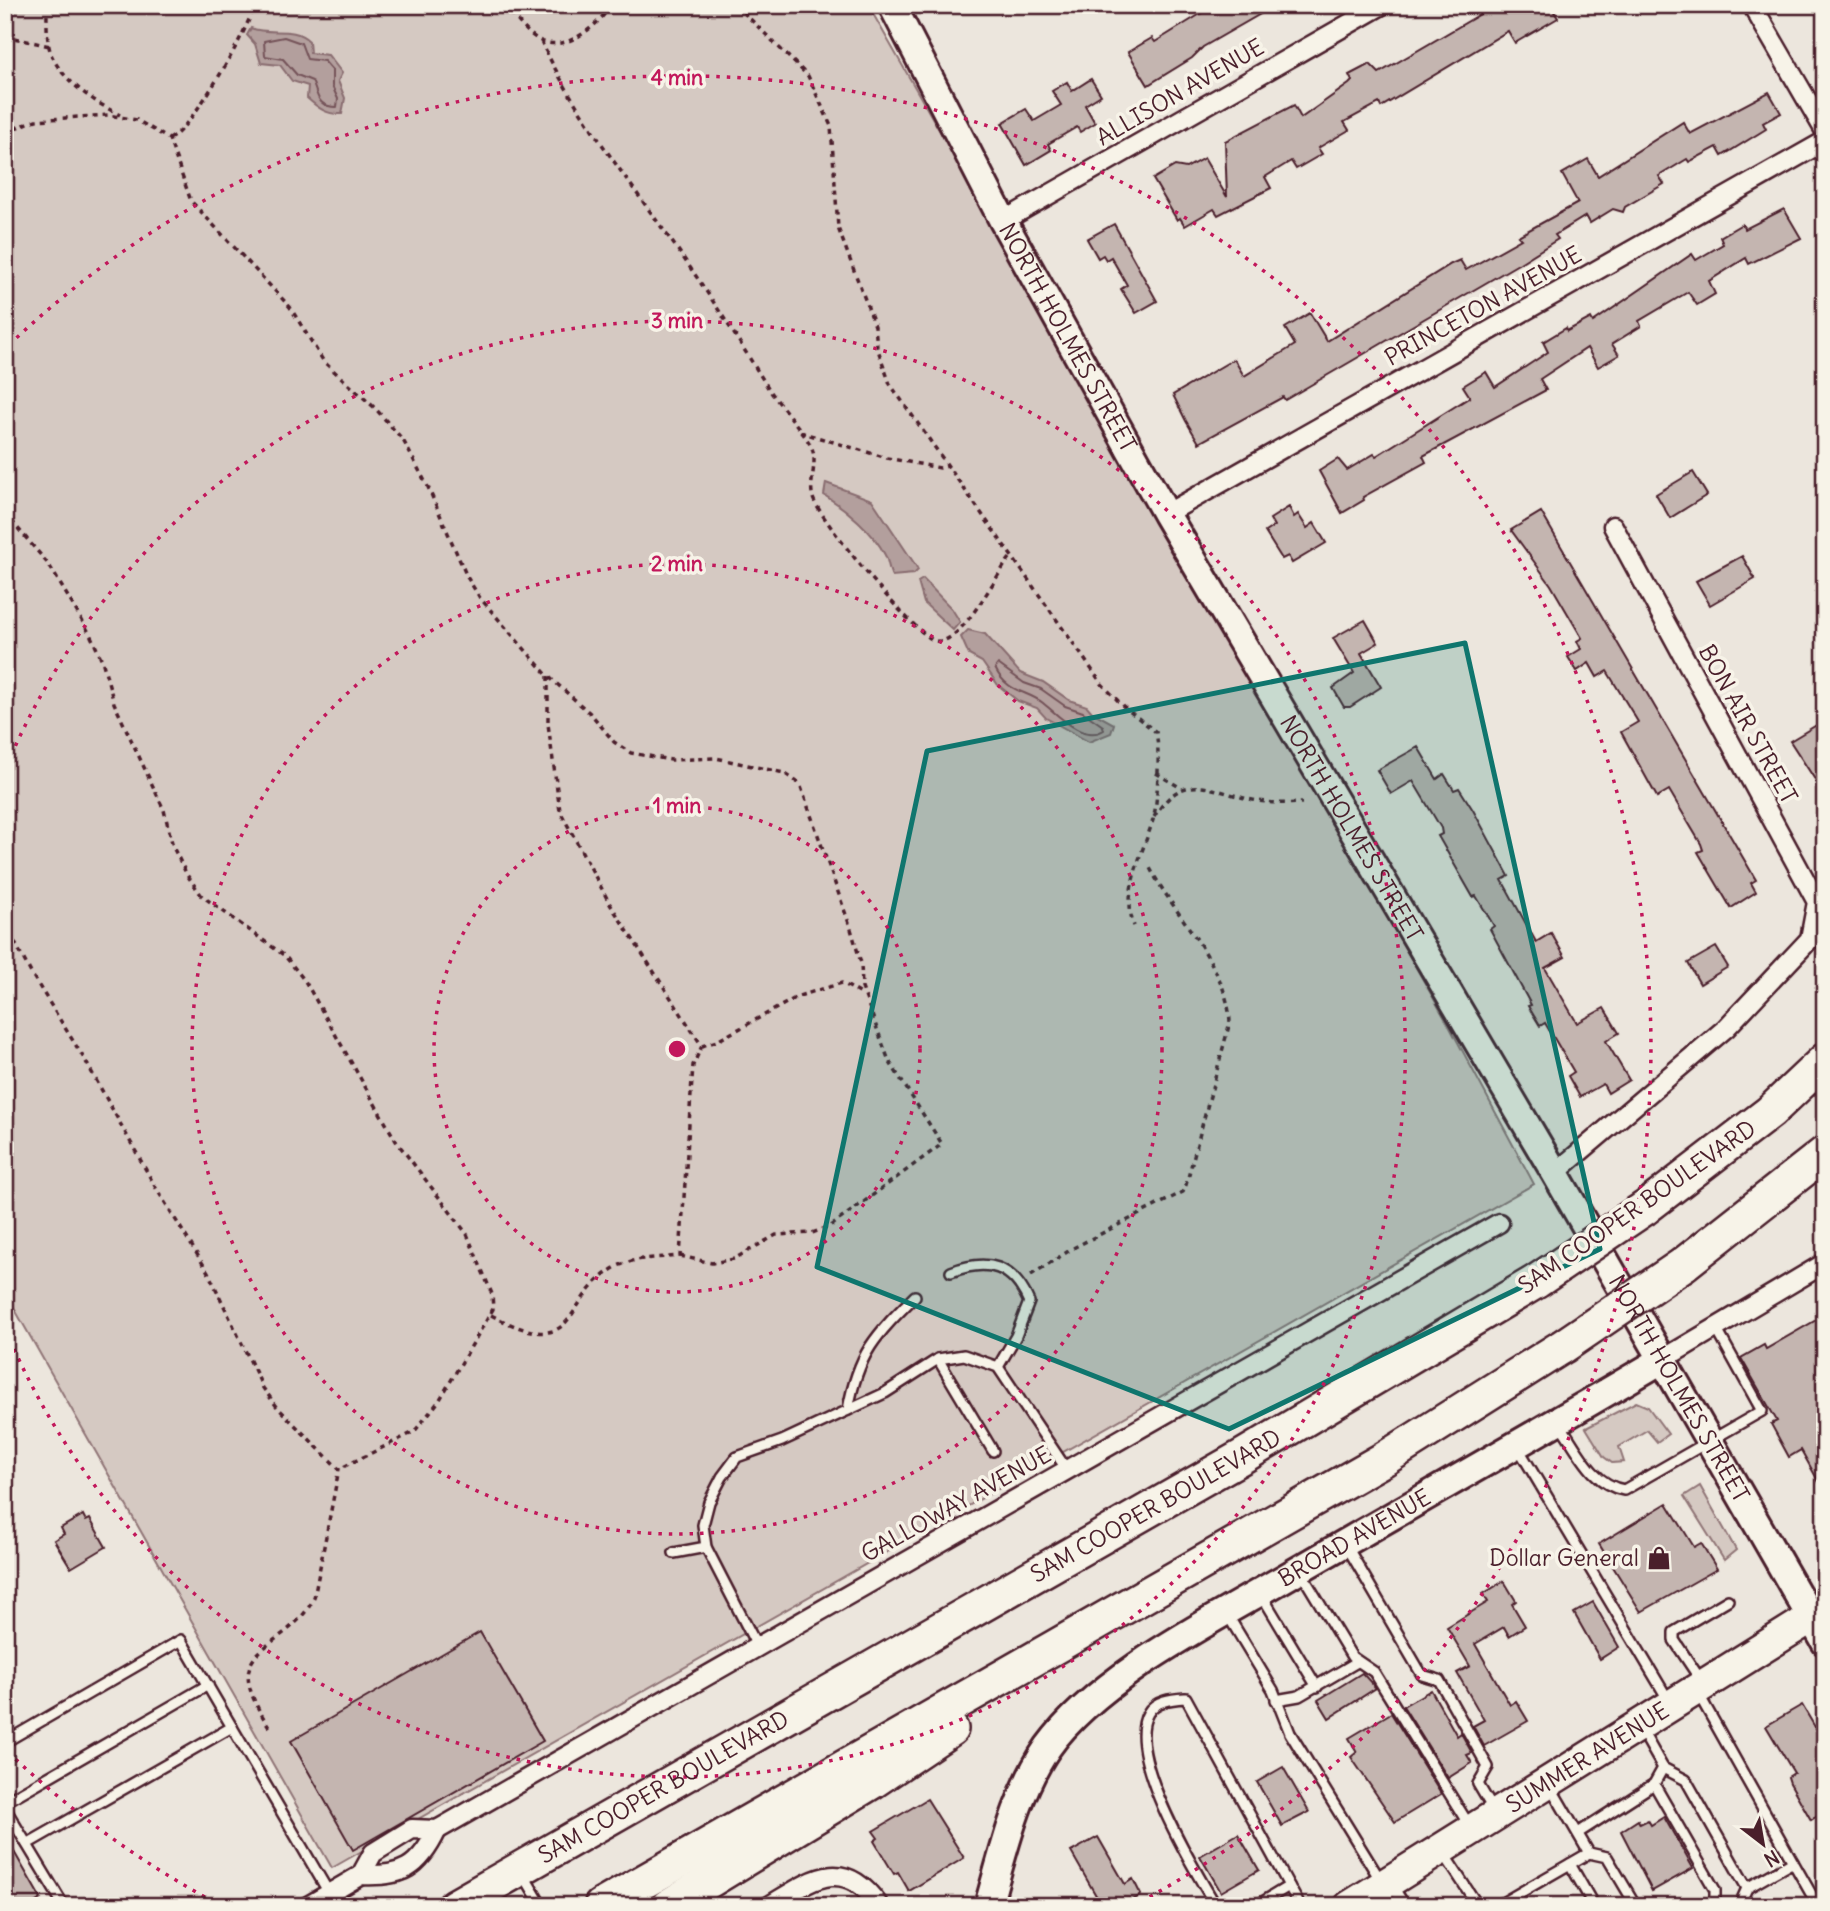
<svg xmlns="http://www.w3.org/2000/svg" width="1830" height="1911" viewBox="0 0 1830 1911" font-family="Delius,sans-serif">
<rect width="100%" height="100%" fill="#ece6dd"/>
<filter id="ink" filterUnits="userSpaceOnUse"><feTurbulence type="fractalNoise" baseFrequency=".0143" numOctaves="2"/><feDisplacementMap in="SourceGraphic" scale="14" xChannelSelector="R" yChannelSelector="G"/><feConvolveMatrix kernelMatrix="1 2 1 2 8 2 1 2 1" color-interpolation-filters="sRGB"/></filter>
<g filter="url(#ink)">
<g fill="#d5c9c2" stroke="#907476" stroke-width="2">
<path d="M5,5H868L1447,1022L1534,1184L332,1868L5,1292Z"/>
<path d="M1636,1402L1648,1407L1668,1434L1657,1442L1647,1430L1619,1447L1624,1462L1612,1463L1604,1457L1586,1428Z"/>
<path d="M1700,1486L1736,1550L1724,1560L1684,1496Z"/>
</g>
<g fill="#b39f9d" stroke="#896c6f" stroke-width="2">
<path d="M251,28C270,36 294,25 309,41L310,53L328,55L342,73L338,81L345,98L342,114C327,115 318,108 307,98L308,86L292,81L280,65L261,63L255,44L247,35Z"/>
<path d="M826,483L872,500L916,566L918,570L914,574L892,576C888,569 889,562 885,555C874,532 845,508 824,495Z"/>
<path d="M923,579L952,609L960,622L953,630L924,603L918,582Z"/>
<path d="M968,630L985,634L1020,673L1043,682L1069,700L1087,706L1092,712L1114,724L1111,733L1089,742L1046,718L1037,708L1018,701L998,685L982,662L969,655L961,637Z"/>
</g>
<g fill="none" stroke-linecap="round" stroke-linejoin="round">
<g stroke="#745259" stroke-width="2">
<path d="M284,37L301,43L307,59L324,61L332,70V86L338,99L337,107C316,107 318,94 312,81L297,75L283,59L265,56L264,41Z"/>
<path d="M998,664L1024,683L1041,689L1065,706L1083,712L1103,726L1104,730C1083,743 1058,715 1043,703C1026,690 1007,693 995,668Z"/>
</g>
</g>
<g fill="#c4b5b0" stroke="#4a1f2b" stroke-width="2">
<path d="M1197,5H1276L1203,47L1192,58L1148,85L1128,52L1152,38L1155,42L1202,13Z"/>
<path d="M1496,5H1550L1558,18L1515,43L1508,31L1381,107L1379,103L1344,122L1349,130L1318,148L1322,154L1296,169L1291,161L1265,177L1271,188L1218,215L1214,209L1185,226L1180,218L1177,220L1153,179L1175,166L1186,168L1204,158L1227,197L1225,141L1294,105L1301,118L1349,84L1352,81L1349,75L1370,64L1379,73Z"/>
<path d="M1091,79L1101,95L1085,105L1095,123L1080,132L1077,127L1048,144L1051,150L1026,165L1002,123L1026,109L1034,121L1061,105L1052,91L1067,82L1072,91Z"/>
<path d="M1769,92L1781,113L1763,123L1766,129L1722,156L1717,147L1689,162L1687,159L1659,176L1664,184L1625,207L1623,212L1613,209L1590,223L1586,216L1555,235L1558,239L1520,263L1285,400L1283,397L1199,443L1186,421L1173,395L1234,359L1244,376L1295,345L1285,328L1310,313L1327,341L1451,264L1460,260L1466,270L1521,239L1518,236L1578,203L1562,174L1588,159L1598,176L1683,122L1690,134Z"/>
<path d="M1784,209L1801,238L1749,264L1746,258L1709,281L1715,294L1697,305L1688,292L1639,321L1641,326L1612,344L1619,355L1598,367L1587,348L1540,379L1546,390L1423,456L1426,462L1363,497L1364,500L1342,513L1319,471L1338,459L1347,470L1374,454L1376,456L1470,397L1463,386L1486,372L1495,387L1548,352L1543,342L1566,328L1567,331L1591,318L1593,322L1692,254L1696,260L1723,244L1720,237L1742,224L1745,229Z"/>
<path d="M1114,224L1157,301L1136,313L1121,289L1127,285L1111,257L1106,260L1103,255L1098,258L1087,239Z"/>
<path d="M1693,472L1707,495L1670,518L1656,494Z"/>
<path d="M1289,507L1294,517L1298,514L1307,528L1314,523L1326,543L1292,563L1288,556L1282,559L1265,532L1274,526L1270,519Z"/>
<path d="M1541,512L1756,880L1751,883L1756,892L1731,908L1698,852L1703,850L1701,844L1669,790L1657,797L1621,732L1638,722L1607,671L1597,677L1589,663L1577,671L1568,657L1581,649L1577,641L1582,638L1551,585L1511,530Z"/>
<path d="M1742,556L1755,579L1710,605L1696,581Z"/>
<path d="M1365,620L1378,643L1361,653L1381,687L1350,707H1344L1333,688L1354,673L1333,638Z"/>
<path d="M1825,720V795L1790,741Z"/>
<path d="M1418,747L1437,779L1444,774L1454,790L1459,788L1473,810L1509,876L1502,880L1536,942L1551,933L1565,957L1545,968L1577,1023L1604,1008L1619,1033L1606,1041L1629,1080L1608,1093L1603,1084L1580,1097L1568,1076L1574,1072L1545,1023L1540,1026L1528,1006L1531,1005L1490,929L1494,926L1476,896L1473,897L1438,836L1442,834L1441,828L1413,781L1391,794L1377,770Z"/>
<path d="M1716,947L1728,967L1700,984L1688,963Z"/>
<path d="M1825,1315V1493L1801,1450L1789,1457L1771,1424L1777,1421L1741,1358L1764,1345L1766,1349Z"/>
<path d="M1667,1503L1694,1547L1701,1543L1717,1569L1641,1612L1599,1544Z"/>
<path d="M83,1515L86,1521L90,1519L106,1547L71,1568L54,1540L64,1534L61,1528Z"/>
<path d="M1504,1581L1516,1601L1512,1604L1525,1626L1509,1636L1504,1627L1475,1644L1510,1705L1516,1701L1528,1721L1484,1746L1473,1726L1484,1720L1457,1673L1470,1666L1447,1627L1488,1602L1483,1594Z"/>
<path d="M1593,1602L1619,1647L1600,1659L1574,1613Z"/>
<path d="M480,1632L543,1741L353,1850L291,1741Z"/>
<path d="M1362,1673L1376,1688L1329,1718L1318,1700Z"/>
<path d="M1431,1690L1457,1736L1461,1733L1472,1753L1467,1755L1472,1763L1448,1778L1403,1706Z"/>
<path d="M1802,1705L1825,1744V1811L1811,1820L1790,1783L1788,1777L1794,1773L1766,1726Z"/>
<path d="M1391,1713L1441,1794L1395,1822L1351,1757L1357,1752L1349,1738Z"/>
<path d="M1283,1767L1309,1812L1282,1826L1257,1782Z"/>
<path d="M927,1799L964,1858L909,1891L898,1872L894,1874L874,1841L878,1838L873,1831Z"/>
<path d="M1664,1817L1693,1868L1652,1891L1621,1831L1638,1820L1640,1824L1648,1820L1651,1825Z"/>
<path d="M1238,1834L1259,1870L1221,1892L1200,1856Z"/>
<path d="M5,1836L41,1899L29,1906H5Z"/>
<path d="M1098,1837L1125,1884L1133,1879L1141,1895L1133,1900L1137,1906H1102L1071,1852Z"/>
</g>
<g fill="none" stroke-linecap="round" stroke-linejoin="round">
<g stroke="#4a1f2b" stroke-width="14">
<g id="lane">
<path d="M951,1272C988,1258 1013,1265 1029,1302L1016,1336L998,1367"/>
<path d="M938,1359L993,1451"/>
<path d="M848,1410C858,1353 875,1336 915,1296"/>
<path d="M1559,1423C1577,1448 1592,1485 1624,1490L1762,1411L1716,1328"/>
<path d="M1517,1446L1669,1701"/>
<path d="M1346,1545L1422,1675L1439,1680L1488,1767L1478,1784L1494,1811"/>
<path d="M674,1553L706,1547"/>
<path d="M1300,1571L1352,1657L1374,1672L1382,1685L1469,1825"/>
<path d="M1261,1594L1317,1687"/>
<path d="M1227,1614L1273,1690L1290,1733L1381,1881"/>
<path d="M756,1644L706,1547L703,1525L709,1502L722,1477L737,1457L782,1441L885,1393L938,1359L964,1355L998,1367L1067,1470"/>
<path d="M1702,1682L1674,1640V1632L1728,1600"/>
<path d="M1698,1693L1793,1862L1747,1888"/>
<path d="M1276,1700L1299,1696L1357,1662"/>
<path d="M1642,1731L1663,1768L1686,1780L1747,1888L1739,1906"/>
<path d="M5,1742L181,1640L329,1893"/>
<path d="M1654,1784L1715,1890V1906"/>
<path d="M5,1802L208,1685"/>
<path d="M5,1808L64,1906"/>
<path d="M1578,1833L1654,1784L1663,1768"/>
<path d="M27,1844L232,1727"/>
<path d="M1589,1853L1607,1857L1636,1906"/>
<path d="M1444,1854L1478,1906"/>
<path d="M1793,1862L1818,1906"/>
<path d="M1570,1864L1594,1906"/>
<path d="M523,1874L542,1906"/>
<path d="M1392,1885L1405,1906"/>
<path d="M1216,1906C1194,1869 1124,1754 1148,1713C1155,1700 1173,1699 1186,1698L1300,1906"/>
<path d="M1256,1906L1289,1886"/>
<path d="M1497,1906L1589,1853L1550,1786"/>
</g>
</g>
<g stroke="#4a1f2b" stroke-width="23">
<g id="street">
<path d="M1752,5L1825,131"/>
<path d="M1003,221L1382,5"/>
<path d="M1166,514L1825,141"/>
<path d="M1555,1173L1726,1028L1810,939L1817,902L1613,526"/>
<path d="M1660,1361L1825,1263"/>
<path d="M361,1875C402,1877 419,1868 437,1830"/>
<path d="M308,1906L361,1875L373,1853L412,1829L437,1830C789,1625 1145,1426 1499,1223"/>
<path d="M769,1906C812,1880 843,1854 879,1906"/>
</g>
</g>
<g stroke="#4a1f2b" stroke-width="32">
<g id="secondary">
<path id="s1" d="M892,5L1003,221L1166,514L1555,1173L1825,1642"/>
<path id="s2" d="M988,1906C1003,1854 1016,1793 1048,1747C1098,1677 1213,1620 1288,1576C1412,1504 1537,1434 1660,1361"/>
</g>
</g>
<g stroke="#4a1f2b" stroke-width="35">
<g id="primary">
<path id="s3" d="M1350,1906L1825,1609"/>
</g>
</g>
<g stroke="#4a1f2b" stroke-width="38">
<g id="highway">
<path d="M1645,1208L1770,1112L1825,1060"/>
<path d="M1684,1264L1825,1153"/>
<path id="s4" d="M455,1906L1245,1455L1537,1281"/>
<path d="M601,1906L1384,1459L1562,1347"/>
<path d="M668,1906L872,1782L951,1729"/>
</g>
</g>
<g stroke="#4a1f2b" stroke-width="3.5" stroke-dasharray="5 5" stroke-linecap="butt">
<path d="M47,5C47,21 46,39 51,54C62,81 96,103 120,115"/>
<path d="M505,5C515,17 526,34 541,41C567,52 598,26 611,5"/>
<path d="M736,5L808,76L831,126L838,228L875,326L877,347L890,384L1102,684L1124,707L1156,732C1160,750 1158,802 1153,820C1143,853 1121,892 1134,926"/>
<path d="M5,36L50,46"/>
<path d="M541,41C577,117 632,185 680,253C711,297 739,341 767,386C779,405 801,428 811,446C819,462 808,481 813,498C820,520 917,638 936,641C961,646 995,576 1010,558"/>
<path d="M5,132L36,120L108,115L137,120L169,139L191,201L290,307L324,362L375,408L403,440L428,487L467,577L480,598L548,676L592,715L614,742L631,753L671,760L716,758L784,773L800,784L851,929L861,963L862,988L889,1061L942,1144L831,1226L812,1233L776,1235L734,1259L712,1263L680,1256"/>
<path d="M169,139C191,130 249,30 254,5"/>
<path d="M800,432L887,458L940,468L948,466"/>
<path d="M5,513L49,565L90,634L102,660L114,703L164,810L173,847L187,875L202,896L285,956L305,981L396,1141L467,1234L492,1294L493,1309L439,1401L414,1432L339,1469"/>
<path d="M548,676V724L560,811L610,904L702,1046L717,1041L799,996L842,983L863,995"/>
<path d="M1156,773L1181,788"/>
<path d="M1154,817C1184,768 1210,791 1253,800C1269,803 1286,804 1302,803"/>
<path d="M5,924L31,973L85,1060L156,1188L208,1272L263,1388L278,1408L339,1469L314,1598C285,1656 212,1641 270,1728"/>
<path d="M1031,1275L1075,1247L1183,1192L1186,1185L1230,1022C1227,964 1175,917 1149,866"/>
<path d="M491,1315C584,1363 558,1300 616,1267C634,1257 661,1258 680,1256L693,1065L702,1046"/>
</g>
<use href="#lane" stroke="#f7f3e8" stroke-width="9"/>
<use href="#street" stroke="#f7f3e8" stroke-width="18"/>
<use href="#secondary" stroke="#f7f3e8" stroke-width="26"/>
<use href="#primary" stroke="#f7f3e8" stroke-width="30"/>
<use href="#highway" stroke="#f7f3e8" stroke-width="33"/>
<g stroke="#4a1f2b" stroke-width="38" stroke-linecap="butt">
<g id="highway-bridge">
<path d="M1537,1281L1645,1208"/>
<path d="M1562,1347L1684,1264"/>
</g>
</g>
<use href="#highway-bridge" stroke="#f7f3e8" stroke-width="33"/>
</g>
</g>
<path fill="#0f766e" fill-opacity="0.2" stroke="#0f766e" stroke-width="5" stroke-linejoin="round" d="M1465,643L1600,1249L1229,1429L817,1267L927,751Z"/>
<g fill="none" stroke="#c2185b" stroke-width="3.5" stroke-dasharray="3.5 7">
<circle cx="677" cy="1049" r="243"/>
<circle cx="677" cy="1049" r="485"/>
<path d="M7 765A728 728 0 1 1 7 1333"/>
<path d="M214 1902A971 971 0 0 1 9 1753M9 345A971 971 0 1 1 1140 1902"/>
</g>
<defs>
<g id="shop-bare" transform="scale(1.89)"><path d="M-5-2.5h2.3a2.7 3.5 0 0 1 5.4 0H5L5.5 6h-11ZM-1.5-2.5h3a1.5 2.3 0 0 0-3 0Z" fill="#4a1f2b" stroke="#f7f3e8" stroke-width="2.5" paint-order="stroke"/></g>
</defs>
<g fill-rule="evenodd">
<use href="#shop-bare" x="1659" y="1558"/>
</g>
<g text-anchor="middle" stroke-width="7" stroke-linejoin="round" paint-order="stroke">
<g font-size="23" fill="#4a1f2b" stroke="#f7f3e8">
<text transform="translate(1180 92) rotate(-30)" y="8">ALLISON AVENUE</text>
<text transform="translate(1483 306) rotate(-29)" y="8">PRINCETON AVENUE</text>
<text dy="8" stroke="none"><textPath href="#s1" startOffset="376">NORTH HOLMES STREET</textPath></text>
<text transform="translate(1748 724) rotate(61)" y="8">BON AIR STREET</text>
<text dy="8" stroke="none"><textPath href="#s1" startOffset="943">NORTH HOLMES STREET</textPath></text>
<text transform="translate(1637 1207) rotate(-35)" y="8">SAM COOPER BOULEVARD</text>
<text dy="8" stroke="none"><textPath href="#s1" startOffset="1592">NORTH HOLMES STREET</textPath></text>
<text transform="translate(956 1504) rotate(-29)" y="8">GALLOWAY AVENUE</text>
<text dy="8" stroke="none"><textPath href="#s4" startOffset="807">SAM COOPER BOULEVARD</textPath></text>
<text dy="8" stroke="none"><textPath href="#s2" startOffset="544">BROAD AVENUE</textPath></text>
<text dy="8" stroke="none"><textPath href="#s3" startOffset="280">SUMMER AVENUE</textPath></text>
<text dy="8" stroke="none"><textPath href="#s4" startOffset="240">SAM COOPER BOULEVARD</textPath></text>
</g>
<g font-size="23" fill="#4a1f2b" stroke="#f7f3e8" text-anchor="end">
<text x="1639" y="1566">Dollar General</text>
</g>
</g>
<circle cx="677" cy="1049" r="10" fill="#c2185b" stroke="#f7f3e8" stroke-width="3.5"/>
<g font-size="21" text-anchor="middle" font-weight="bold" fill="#c2185b" stroke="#f7f3e8" stroke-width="7" stroke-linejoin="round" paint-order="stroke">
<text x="677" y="85">4 min</text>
<text x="677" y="328">3 min</text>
<text x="677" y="571">2 min</text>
<text x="677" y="813">1 min</text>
</g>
<rect width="1830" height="1911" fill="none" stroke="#f7f3e8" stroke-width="28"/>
<rect x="14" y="14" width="1802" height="1883" fill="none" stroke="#4a1f2b" stroke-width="2.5" filter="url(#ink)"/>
<g transform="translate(1763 1844) rotate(149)" stroke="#f7f3e8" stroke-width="5" paint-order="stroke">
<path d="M0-5L12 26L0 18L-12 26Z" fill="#4a1f2b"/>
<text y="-10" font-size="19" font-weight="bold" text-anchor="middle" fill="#4a1f2b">N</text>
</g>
</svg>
